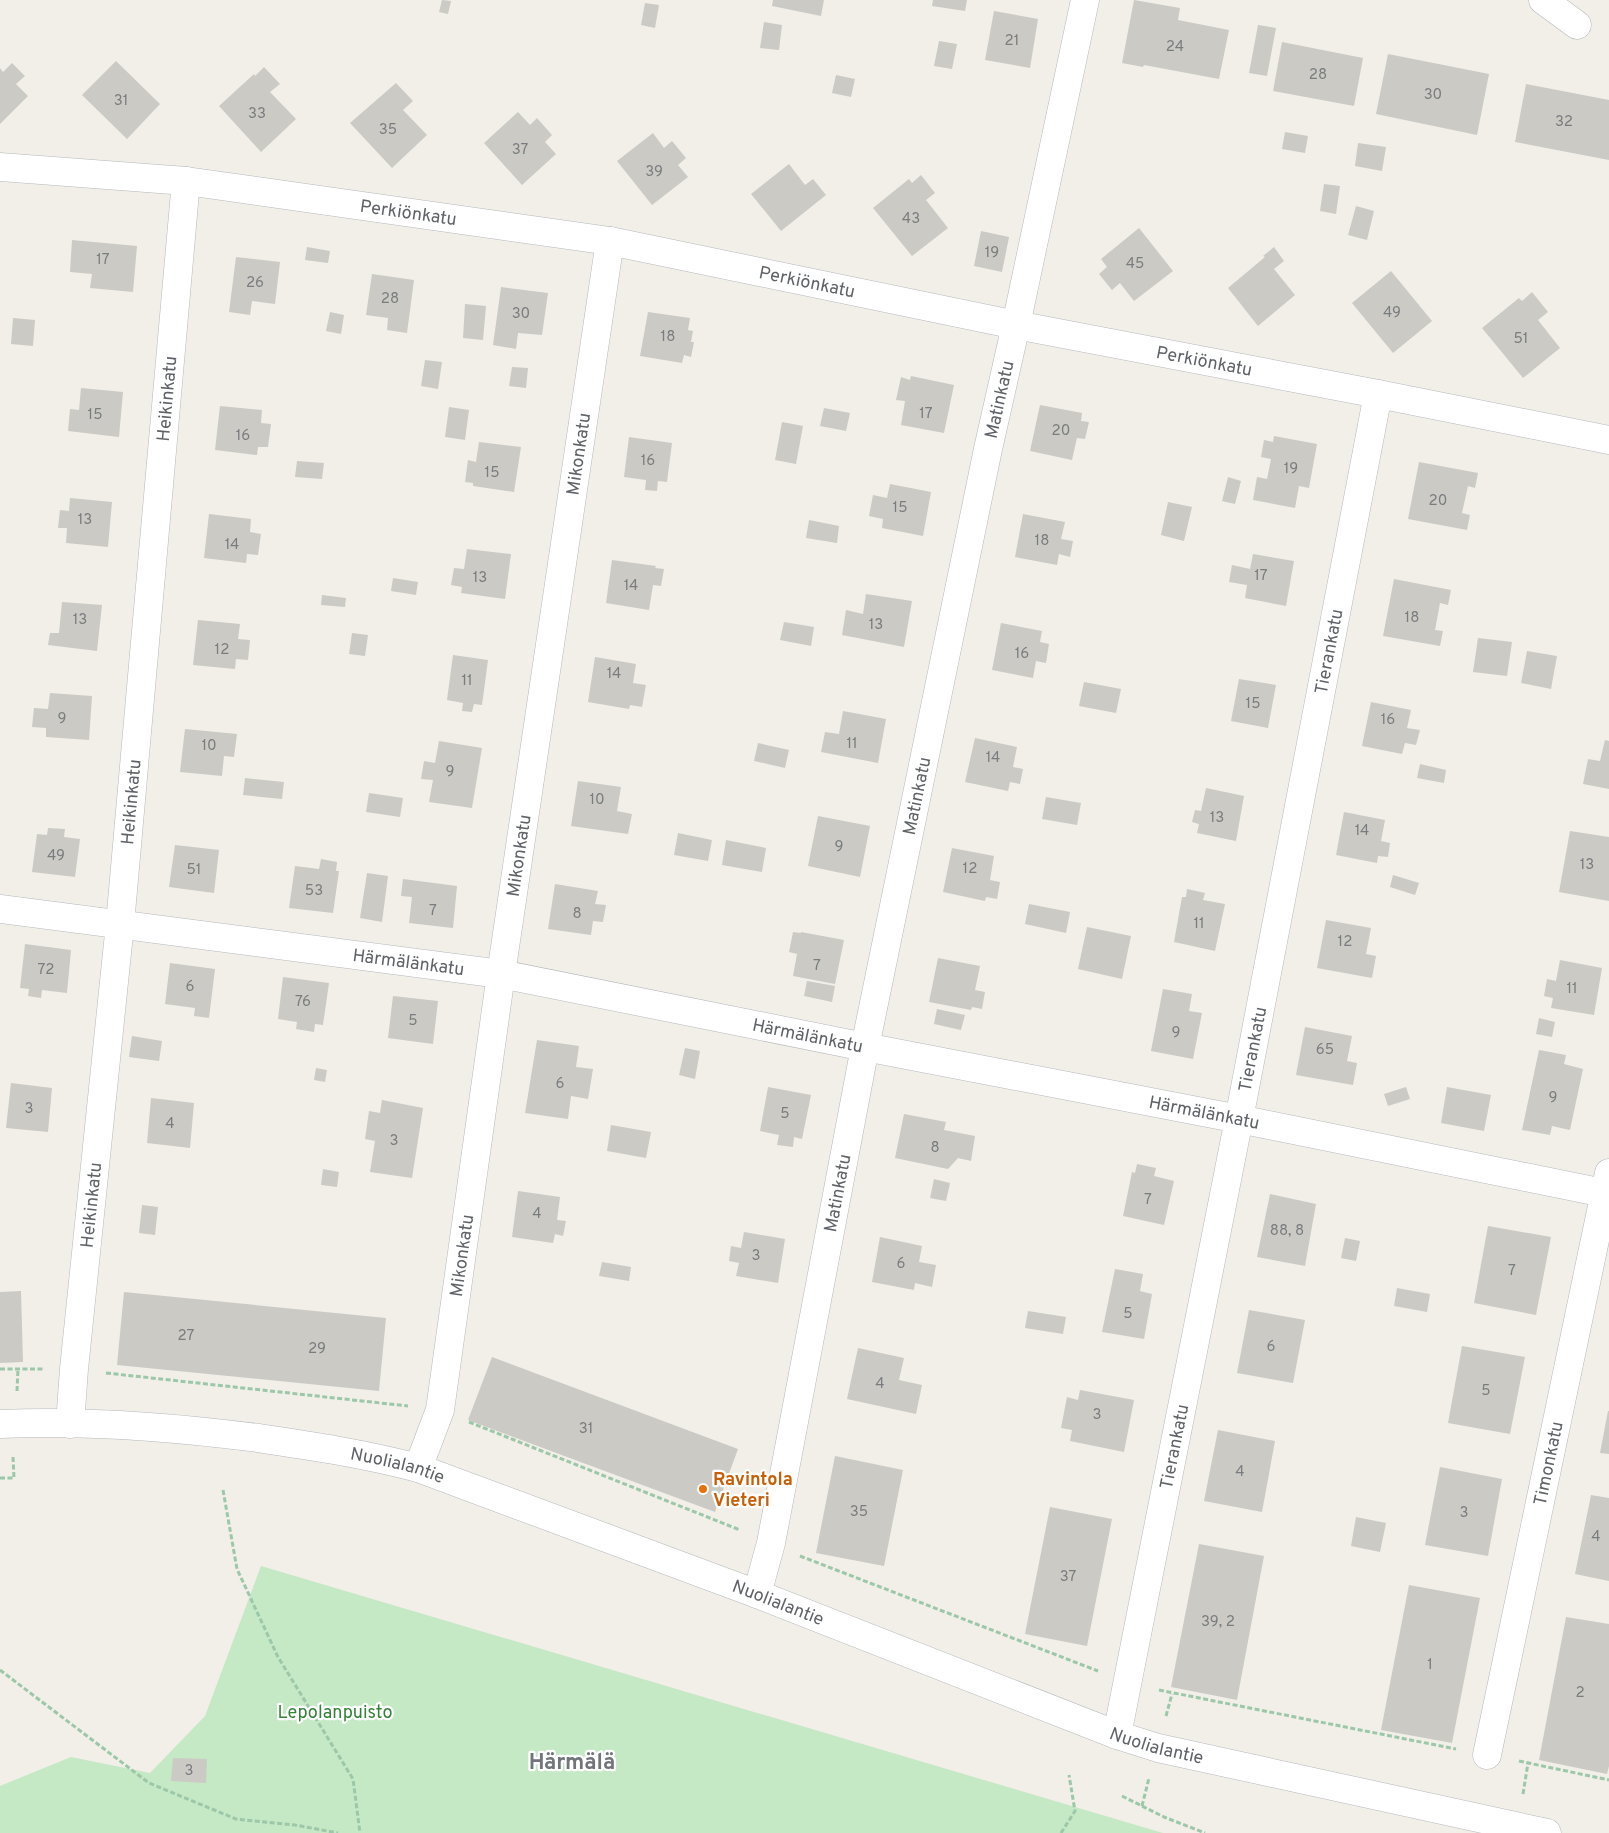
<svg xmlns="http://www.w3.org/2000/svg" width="1609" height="1833" viewBox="0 0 1609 1833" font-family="Overpass,sans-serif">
<rect width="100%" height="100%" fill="#f1efe8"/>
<path fill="#c5e8c5" d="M261,1566L1163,1833H0V1786L71,1757L150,1773L205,1716Z"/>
<g fill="#cccac5">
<path d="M442,0L451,1L448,14L439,12Z"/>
<path d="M773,0H824L821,16L772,6Z"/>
<path d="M933,0H967L965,11L932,6Z"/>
<path d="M1134,0L1180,8L1178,20L1229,30L1219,79L1144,65L1143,67L1122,63Z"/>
<path d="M645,3L659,5L655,28L641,25Z"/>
<path d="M994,11L1038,19L1030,68L985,60Z"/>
<path d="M764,22L782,25L779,50L760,48Z"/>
<path d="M1258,25L1276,28L1267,76L1249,73Z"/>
<path d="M939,41L957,44L952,69L934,66Z"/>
<path d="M1282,42L1363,58L1354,106L1273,91Z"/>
<path d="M1388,54L1489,74L1477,135L1376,114Z"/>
<path d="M116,61L160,104L127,139L82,95Z"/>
<path d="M12,63L25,76L16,84L28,96L0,124V68L3,72Z"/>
<path d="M264,67L280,84L270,92L296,119L261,152L219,106L254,74L255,76Z"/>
<path d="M836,75L855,79L851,97L832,93Z"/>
<path d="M396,83L413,101L403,110L427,135L392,168L350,123Z"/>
<path d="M1526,84L1609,100V160L1515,142Z"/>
<path d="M518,112L530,125L537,118L552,135L545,142L556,154L522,185L484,143Z"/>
<path d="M1285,132L1308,136L1305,153L1282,149Z"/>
<path d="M653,133L664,148L672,141L686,158L678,165L688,177L652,205L617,161Z"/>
<path d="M1358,143L1386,147L1382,171L1355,166Z"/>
<path d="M789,164L805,185L813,179L826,195L781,231L751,194Z"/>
<path d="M921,175L935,193L926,200L948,228L912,256L873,208L909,179L912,183Z"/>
<path d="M1324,184L1340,186L1336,214L1320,211Z"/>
<path d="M1356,206L1374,211L1367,240L1348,235Z"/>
<path d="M1139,228L1173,271L1134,301L1120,283L1112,290L1099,274L1107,267L1101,259Z"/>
<path d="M981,231L1009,237L1002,272L974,266Z"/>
<path d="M72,240L137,246L133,292L90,288L92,274L70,272Z"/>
<path d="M307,247L330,251L328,263L305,260Z"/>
<path d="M1274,247L1284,261L1274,269L1295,295L1258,326L1228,288L1265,257L1263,256Z"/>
<path d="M236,257L280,262L275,304L252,301L250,315L229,312Z"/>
<path d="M1391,271L1432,321L1393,353L1352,303Z"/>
<path d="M372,274L414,280L407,333L387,330L388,318L366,315Z"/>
<path d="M501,287L548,293L542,335L518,333L516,349L493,345Z"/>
<path d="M1532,292L1548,312L1538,320L1560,348L1523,378L1482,328L1519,298L1522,301Z"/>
<path d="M465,304L486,306L483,340L463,338Z"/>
<path d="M330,312L344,315L341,334L326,331Z"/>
<path d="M648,312L690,318L688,330L693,331L691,342H694L691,357L684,355L682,363L640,356Z"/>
<path d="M13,318L35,320L33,346L11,344Z"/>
<path d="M425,360L442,362L438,389L421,386Z"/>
<path d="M512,367L528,368L526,388L509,386Z"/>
<path d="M911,376L954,385L944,433L901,425L905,401L896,400L901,377L910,380Z"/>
<path d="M81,388L123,392L119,437L68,431L70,409L79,410Z"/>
<path d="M1040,405L1082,413L1081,421L1089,422L1085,439L1077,438L1072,460L1030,451Z"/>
<path d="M220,406L262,410L261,423L271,424L268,447H258L257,455L215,450Z"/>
<path d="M449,407L469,410L465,440L445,437Z"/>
<path d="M824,408L850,413L846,431L820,426Z"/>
<path d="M782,422L803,426L796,464L775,460Z"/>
<path d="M1274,436L1317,444L1309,488L1299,486L1295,508L1253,500L1257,477L1267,479L1271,459L1261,457L1264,440L1273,442Z"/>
<path d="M629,437L672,443L667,482L658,481L657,491L645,490L646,480L624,477Z"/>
<path d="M479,442L521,447L514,492L473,486V483L465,482L468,460L476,462Z"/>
<path d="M297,461L324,463L322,479L295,477Z"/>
<path d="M1419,462L1478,473L1475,488L1468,486L1462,513L1470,515L1467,530L1408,519Z"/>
<path d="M1228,477L1241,481L1235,504L1222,501Z"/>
<path d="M890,484L931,492L923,536L882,528L883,519L869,516L873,495L887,498Z"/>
<path d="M70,498L112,502L108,547L66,543L67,528H58L60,510L69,511Z"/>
<path d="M1168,502L1192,507L1184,541L1161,535Z"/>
<path d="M209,514L251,519L250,532L261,534L258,555L247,554L246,563L204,558Z"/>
<path d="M1023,514L1065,522L1061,539L1073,541L1070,557L1059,554L1057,565L1015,557Z"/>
<path d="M809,520L839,526L837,543L806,538Z"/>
<path d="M467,549L511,554L505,599L461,593L462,587L451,585L454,568L464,569Z"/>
<path d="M1253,554L1294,561L1286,606L1245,598L1247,585L1229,582L1232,565L1250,569Z"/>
<path d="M612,560L656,566L655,568L664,569L661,586L653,585L649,610L606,603Z"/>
<path d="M393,578L418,582L416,595L391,591Z"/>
<path d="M1394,579L1451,590L1448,605L1440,603L1435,630L1443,631L1440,646L1383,636Z"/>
<path d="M866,594L912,601L904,647L842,635L846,610L863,614Z"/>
<path d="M322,595L346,598L345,607L321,605Z"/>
<path d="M62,602L102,605L97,651L48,645L50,633H59Z"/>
<path d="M198,620L240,624L238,639L250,640L248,660L236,659L235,669L193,665Z"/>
<path d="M784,622L814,627L811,646L780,640Z"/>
<path d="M1001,623L1042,631L1040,642L1049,644L1046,663L1036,661L1033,678L992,670Z"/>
<path d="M352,633L368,635L365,656L349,654Z"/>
<path d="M1478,638L1512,642L1507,676L1473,672Z"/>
<path d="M1527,651L1557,656L1551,689L1521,683Z"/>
<path d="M453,655L488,660L482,705L474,704L472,712L462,711L463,703L447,700Z"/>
<path d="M595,657L636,664L633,683L646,685L642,707L630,705L629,709L588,702Z"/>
<path d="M1239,679L1276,685L1268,728L1231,721Z"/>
<path d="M1084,682L1121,689L1116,713L1079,706Z"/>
<path d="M50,693L92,696L89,740L46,737V728L32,727L34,708L48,709Z"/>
<path d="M1371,702L1411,710L1407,728L1420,730L1416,745L1405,743L1402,754L1362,746Z"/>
<path d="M843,711L886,719L878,763L821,752L825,732L839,734Z"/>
<path d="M185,729L237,734L234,757L224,756L222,776L180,772Z"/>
<path d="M975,738L1017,747L1013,767L1023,769L1020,784L1010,782L1008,791L965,782Z"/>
<path d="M1605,740L1609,741V789L1583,784L1588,759L1600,761Z"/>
<path d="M439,741L482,748L472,808L429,802L433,780L421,779L424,761L435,763Z"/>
<path d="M758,743L789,750L785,768L754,761Z"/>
<path d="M1420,764L1446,770L1444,783L1417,778Z"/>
<path d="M245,778L284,782L282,799L243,795Z"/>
<path d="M578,781L621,787L617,811L632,814L628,834L571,826Z"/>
<path d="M1206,788L1244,796L1236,841L1197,833L1199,824L1192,822L1195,810L1201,811Z"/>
<path d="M369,793L403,798L400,817L366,812Z"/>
<path d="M1046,797L1081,803L1077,825L1042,819Z"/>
<path d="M1344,812L1385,820L1381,841L1390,843L1388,857L1378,856L1377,863L1336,855Z"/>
<path d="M818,816L870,826L860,877L808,866Z"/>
<path d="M48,828L65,829L64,837L80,839L75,877L32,872L37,834L47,835Z"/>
<path d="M1570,831L1609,837V901L1559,892Z"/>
<path d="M678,833L712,840L708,861L674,855Z"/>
<path d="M726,840L766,848L762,872L722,865Z"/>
<path d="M175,845L219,850L214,893L169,887Z"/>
<path d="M952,848L994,856L990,880L1000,882L997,899L986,897L985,901L943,892Z"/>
<path d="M321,859L337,862L336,871H339L333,913L289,908L295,866L319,869Z"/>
<path d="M367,873L388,876L382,922L360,918Z"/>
<path d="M1393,875L1419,883L1415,895L1390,887Z"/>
<path d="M403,879L457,886L453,928L409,923L412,897L401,896Z"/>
<path d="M555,884L598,891L595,904L606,905L603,922L593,921L591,935L548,929Z"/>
<path d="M1187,889L1205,893L1203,900L1225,904L1215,951L1174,942L1182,897H1186Z"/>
<path d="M1029,904L1070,912L1066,933L1025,924Z"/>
<path d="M1326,920L1371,928L1366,954L1376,956L1372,978L1317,968Z"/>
<path d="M1087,927L1131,936L1122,979L1078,969Z"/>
<path d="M793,932L801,933V932L844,940L835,984L793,976L797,954L789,952Z"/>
<path d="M25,944L71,950L67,993L42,990L41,998L28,996L29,989L20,988Z"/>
<path d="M938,958L980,966L975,990L985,992L982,1009L972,1007L971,1010L929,1002Z"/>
<path d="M1560,960L1602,968L1594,1015L1551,1008L1553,998L1544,996L1547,979L1556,981Z"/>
<path d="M170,963L215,969L209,1018L194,1016L195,1008L165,1004Z"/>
<path d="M283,977L329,983L323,1025L315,1024L314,1032L296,1029L297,1022L278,1019Z"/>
<path d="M807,981L835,986L832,1002L804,996Z"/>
<path d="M1163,989L1192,994L1189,1011L1202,1013L1193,1059L1151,1051Z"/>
<path d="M393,996L438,1001L433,1044L388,1038Z"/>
<path d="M937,1009L965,1015L961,1030L934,1024Z"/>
<path d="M1539,1018L1555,1022L1552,1037L1536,1034Z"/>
<path d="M1305,1027L1352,1036L1347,1061L1357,1063L1353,1085L1296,1075Z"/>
<path d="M132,1036L162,1041L159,1061L129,1057Z"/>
<path d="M537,1040L579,1046L576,1067L593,1069L588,1099L571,1096L568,1119L525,1113Z"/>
<path d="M685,1048L700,1051L695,1079L679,1075Z"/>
<path d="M1539,1050L1566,1055L1564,1064L1583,1069L1570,1130L1552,1126L1550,1135L1522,1130Z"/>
<path d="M316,1068L327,1070L325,1082L314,1080Z"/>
<path d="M11,1083L52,1088L48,1132L6,1128Z"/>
<path d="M768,1087L811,1095L802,1139L794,1137L793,1147L777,1145L779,1135L760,1131Z"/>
<path d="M1406,1087L1410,1099L1388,1106L1384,1094Z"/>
<path d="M1447,1087L1491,1095L1484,1131L1441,1123Z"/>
<path d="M151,1098L194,1103L190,1148L147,1143Z"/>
<path d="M382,1100L423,1108L412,1178L370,1172L375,1141L365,1139L369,1111L380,1113Z"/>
<path d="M904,1114L946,1122L944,1130L975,1136L971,1161L958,1158L948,1169L895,1158Z"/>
<path d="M611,1125L651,1132L646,1158L607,1151Z"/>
<path d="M1137,1164L1156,1168L1154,1176L1174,1181L1164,1225L1123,1216L1132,1172L1135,1173Z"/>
<path d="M323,1169L339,1172L337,1187L321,1185Z"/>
<path d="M934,1179L950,1183L946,1201L930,1198Z"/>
<path d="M518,1191L560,1197L557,1220L566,1221L563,1236L555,1234L553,1243L512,1237Z"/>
<path d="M1270,1194L1316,1204L1305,1266L1257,1257Z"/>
<path d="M142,1205L158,1207L155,1235L139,1233Z"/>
<path d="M1488,1226L1551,1237L1536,1315L1474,1303Z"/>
<path d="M744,1232L785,1239L778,1283L736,1276L739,1263L729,1261L731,1246L741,1248Z"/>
<path d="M880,1237L922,1246L919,1262L936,1265L932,1287L915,1283L914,1290L872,1282Z"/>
<path d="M1345,1238L1360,1241L1356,1261L1341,1258Z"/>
<path d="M602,1262L631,1267L629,1281L599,1276Z"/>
<path d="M1115,1269L1143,1274L1140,1291L1152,1294L1144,1339L1102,1332Z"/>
<path d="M1397,1288L1430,1294L1427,1312L1394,1306Z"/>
<path d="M21,1291L23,1362L0,1363V1292Z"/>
<path d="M124,1292L386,1318L379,1391L117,1365Z"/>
<path d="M1249,1310L1305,1320L1293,1383L1237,1373Z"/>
<path d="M1028,1311L1066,1317L1063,1334L1025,1328Z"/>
<path d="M1462,1346L1525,1357L1510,1434L1448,1423Z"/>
<path d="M858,1348L904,1358L899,1380L922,1385L916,1414L847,1399Z"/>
<path d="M492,1357L738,1449L715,1512L468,1420Z"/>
<path d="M1080,1390L1134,1400L1124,1452L1070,1441L1072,1430L1061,1428L1067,1397L1078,1400Z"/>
<path d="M1608,1411H1609V1454L1600,1453Z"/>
<path d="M1218,1430L1275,1441L1262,1512L1204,1501Z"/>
<path d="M835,1456L903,1470L884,1566L816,1553Z"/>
<path d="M1440,1467L1502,1479L1488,1556L1425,1545Z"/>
<path d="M1591,1495L1609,1498V1581L1575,1574Z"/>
<path d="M1050,1507L1112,1519L1087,1646L1025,1634Z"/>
<path d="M1356,1517L1386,1523L1380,1552L1351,1546Z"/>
<path d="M1199,1544L1264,1556L1237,1700L1171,1687Z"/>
<path d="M1409,1585L1480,1598L1452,1743L1381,1730Z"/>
<path d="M1566,1617L1609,1624V1766L1607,1774L1539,1760Z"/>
<path d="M173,1758L207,1759L206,1783L171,1781Z"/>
</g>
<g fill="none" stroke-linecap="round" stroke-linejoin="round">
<g stroke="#b5b8bc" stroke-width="29">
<g id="minor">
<path d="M1543,0L1577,25"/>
<path id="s1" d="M0,167L186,181L610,241L1016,325L1378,394L1609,440"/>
<path id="s2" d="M0,909L501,974L865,1047L1239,1119L1609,1194"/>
<path id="s3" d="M70,1424L74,1369L120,924L186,181"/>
<path id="s4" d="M418,1468L440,1410L501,974L610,241"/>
<path id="s5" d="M757,1594L771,1543L865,1047L988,449L1016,325L1085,0"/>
<path id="s6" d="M1117,1735L1239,1119L1378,394"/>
<path id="s7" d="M1487,1755L1609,1173"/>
</g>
</g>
<g stroke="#b5b8bc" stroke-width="29">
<g id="tertiary">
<path id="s8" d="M0,1424C86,1420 173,1427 258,1438C312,1446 365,1454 418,1468L757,1594L1117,1735L1158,1748L1547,1833"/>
</g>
</g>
<g stroke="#9cc7a9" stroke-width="3" stroke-dasharray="5 2.5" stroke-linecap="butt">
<path d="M0,1369H43"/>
<path d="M106,1373L408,1406"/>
<path d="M17,1391L18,1369"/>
<path d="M469,1422L740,1530"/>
<path d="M0,1478H14L13,1457"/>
<path d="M223,1490L237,1569L278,1657L353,1779L360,1833"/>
<path d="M800,1556L1098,1671"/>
<path d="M0,1670L149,1783L236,1819L295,1825L338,1833"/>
<path d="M1159,1690L1456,1749"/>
<path d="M1166,1716L1172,1694"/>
<path d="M1519,1761L1609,1780"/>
<path d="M1523,1794L1528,1763"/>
<path d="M1122,1796L1164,1817L1205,1833"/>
<path d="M1142,1806L1149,1778"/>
<path d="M1061,1833L1075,1811L1069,1775"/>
</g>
<use href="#minor" stroke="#fff" stroke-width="28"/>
<use href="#tertiary" stroke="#fff" stroke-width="28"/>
</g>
<circle fill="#e8710a" stroke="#fff" stroke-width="2" cx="703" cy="1489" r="5"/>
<g text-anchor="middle" stroke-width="4.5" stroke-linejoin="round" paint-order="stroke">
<g font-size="15" fill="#7a7d7f">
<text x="1012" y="45">21</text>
<text x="1175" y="51">24</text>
<text x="1318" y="79">28</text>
<text x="1433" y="99">30</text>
<text x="121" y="105">31</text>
<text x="257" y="118">33</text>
<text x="1564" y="126">32</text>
<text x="388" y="134">35</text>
<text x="520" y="154">37</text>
<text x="654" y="176">39</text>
<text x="911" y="223">43</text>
<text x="992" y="257">19</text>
<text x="103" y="264">17</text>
<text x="1135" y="268">45</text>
<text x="255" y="287">26</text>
<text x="390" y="303">28</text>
<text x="1392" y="317">49</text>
<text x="521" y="318">30</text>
<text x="668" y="341">18</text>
<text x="1521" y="343">51</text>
<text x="926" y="418">17</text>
<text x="95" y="419">15</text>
<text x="1061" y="435">20</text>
<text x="243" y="440">16</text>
<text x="648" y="465">16</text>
<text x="1291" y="473">19</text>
<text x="492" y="477">15</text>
<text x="1438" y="505">20</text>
<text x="900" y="512">15</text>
<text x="85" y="524">13</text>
<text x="1042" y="545">18</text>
<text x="232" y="549">14</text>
<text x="1261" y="580">17</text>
<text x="480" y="582">13</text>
<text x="631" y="590">14</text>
<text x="1412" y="622">18</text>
<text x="80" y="624">13</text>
<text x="876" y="629">13</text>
<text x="222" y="654">12</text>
<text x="1022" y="658">16</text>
<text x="614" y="678">14</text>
<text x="467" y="685">11</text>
<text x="1253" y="708">15</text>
<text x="62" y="723">9</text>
<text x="1388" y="724">16</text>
<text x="852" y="748">11</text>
<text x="209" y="750">10</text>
<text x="993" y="762">14</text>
<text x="450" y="776">9</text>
<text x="597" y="804">10</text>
<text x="1217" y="822">13</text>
<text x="1362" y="835">14</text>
<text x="839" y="851">9</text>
<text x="56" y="860">49</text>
<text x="1587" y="869">13</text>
<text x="970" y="873">12</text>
<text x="194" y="874">51</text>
<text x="314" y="895">53</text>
<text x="433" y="915">7</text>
<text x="577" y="918">8</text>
<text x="1199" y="928">11</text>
<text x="1345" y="946">12</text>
<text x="817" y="970">7</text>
<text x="46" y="974">72</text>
<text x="190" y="991">6</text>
<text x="1572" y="993">11</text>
<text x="303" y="1006">76</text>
<text x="413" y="1025">5</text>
<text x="1176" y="1037">9</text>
<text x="1325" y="1054">65</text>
<text x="560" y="1088">6</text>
<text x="1553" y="1102">9</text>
<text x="29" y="1113">3</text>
<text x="785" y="1118">5</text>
<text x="170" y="1128">4</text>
<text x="394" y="1145">3</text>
<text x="935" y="1152">8</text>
<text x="1148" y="1204">7</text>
<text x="537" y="1218">4</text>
<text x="1287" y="1235">88, 8</text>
<text x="756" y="1260">3</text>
<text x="901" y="1268">6</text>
<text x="1512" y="1275">7</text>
<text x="1128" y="1318">5</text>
<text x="186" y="1340">27</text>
<text x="1271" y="1351">6</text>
<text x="317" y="1353">29</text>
<text x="880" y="1388">4</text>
<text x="1486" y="1395">5</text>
<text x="1097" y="1419">3</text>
<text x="586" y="1433">31</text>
<text x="1240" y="1476">4</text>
<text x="859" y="1516">35</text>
<text x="1464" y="1517">3</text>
<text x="1596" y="1541">4</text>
<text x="1068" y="1581">37</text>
<text x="1218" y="1626">39, 2</text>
<text x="1430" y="1669">1</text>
<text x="1580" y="1697">2</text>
<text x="189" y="1775">3</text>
</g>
<g font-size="18" fill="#5f6368" stroke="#fff">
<text dy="6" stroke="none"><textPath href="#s1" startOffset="411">Perkiönkatu</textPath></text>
<text dy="6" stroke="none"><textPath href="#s1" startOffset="816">Perkiönkatu</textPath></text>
<text dy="6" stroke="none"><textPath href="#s1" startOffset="1221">Perkiönkatu</textPath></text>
<text dy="6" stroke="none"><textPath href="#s3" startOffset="1030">Heikinkatu</textPath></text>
<text dy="6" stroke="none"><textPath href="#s5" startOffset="1219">Matinkatu</textPath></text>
<text dy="6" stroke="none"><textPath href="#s4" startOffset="1028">Mikonkatu</textPath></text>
<text dy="6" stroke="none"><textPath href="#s6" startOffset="1104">Tierankatu</textPath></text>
<text dy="6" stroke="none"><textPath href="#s5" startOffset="814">Matinkatu</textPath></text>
<text dy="6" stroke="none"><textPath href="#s3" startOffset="625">Heikinkatu</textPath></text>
<text dy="6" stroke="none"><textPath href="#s4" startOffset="622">Mikonkatu</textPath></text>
<text dy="6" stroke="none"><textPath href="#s2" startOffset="412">Härmälänkatu</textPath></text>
<text dy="6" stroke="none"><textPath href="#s2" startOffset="818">Härmälänkatu</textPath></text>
<text dy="6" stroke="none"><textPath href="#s6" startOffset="699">Tierankatu</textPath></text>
<text dy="6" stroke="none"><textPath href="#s2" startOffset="1222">Härmälänkatu</textPath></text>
<text dy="6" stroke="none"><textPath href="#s5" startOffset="409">Matinkatu</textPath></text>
<text dy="6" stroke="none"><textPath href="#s3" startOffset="220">Heikinkatu</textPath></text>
<text dy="6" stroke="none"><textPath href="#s4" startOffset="218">Mikonkatu</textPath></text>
<text dy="6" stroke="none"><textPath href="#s6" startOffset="294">Tierankatu</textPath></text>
<text dy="6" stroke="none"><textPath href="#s7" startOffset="298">Timonkatu</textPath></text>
<text dy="6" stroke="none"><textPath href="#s8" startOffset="401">Nuolialantie</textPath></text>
<text dy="6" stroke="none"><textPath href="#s8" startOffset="806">Nuolialantie</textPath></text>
<text dy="6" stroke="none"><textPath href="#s8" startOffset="1211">Nuolialantie</textPath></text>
</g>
<g font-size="18" font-weight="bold" fill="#c56008" stroke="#fff" text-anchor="start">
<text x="713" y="1485">Ravintola<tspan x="713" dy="21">Vieteri</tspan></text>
</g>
<g font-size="18" fill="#348238" stroke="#fff">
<text x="335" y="1718">Lepolanpuisto</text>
</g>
<g font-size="22" font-weight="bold" fill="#70757a" stroke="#fff">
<text x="572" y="1769">Härmälä</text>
</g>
</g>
</svg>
